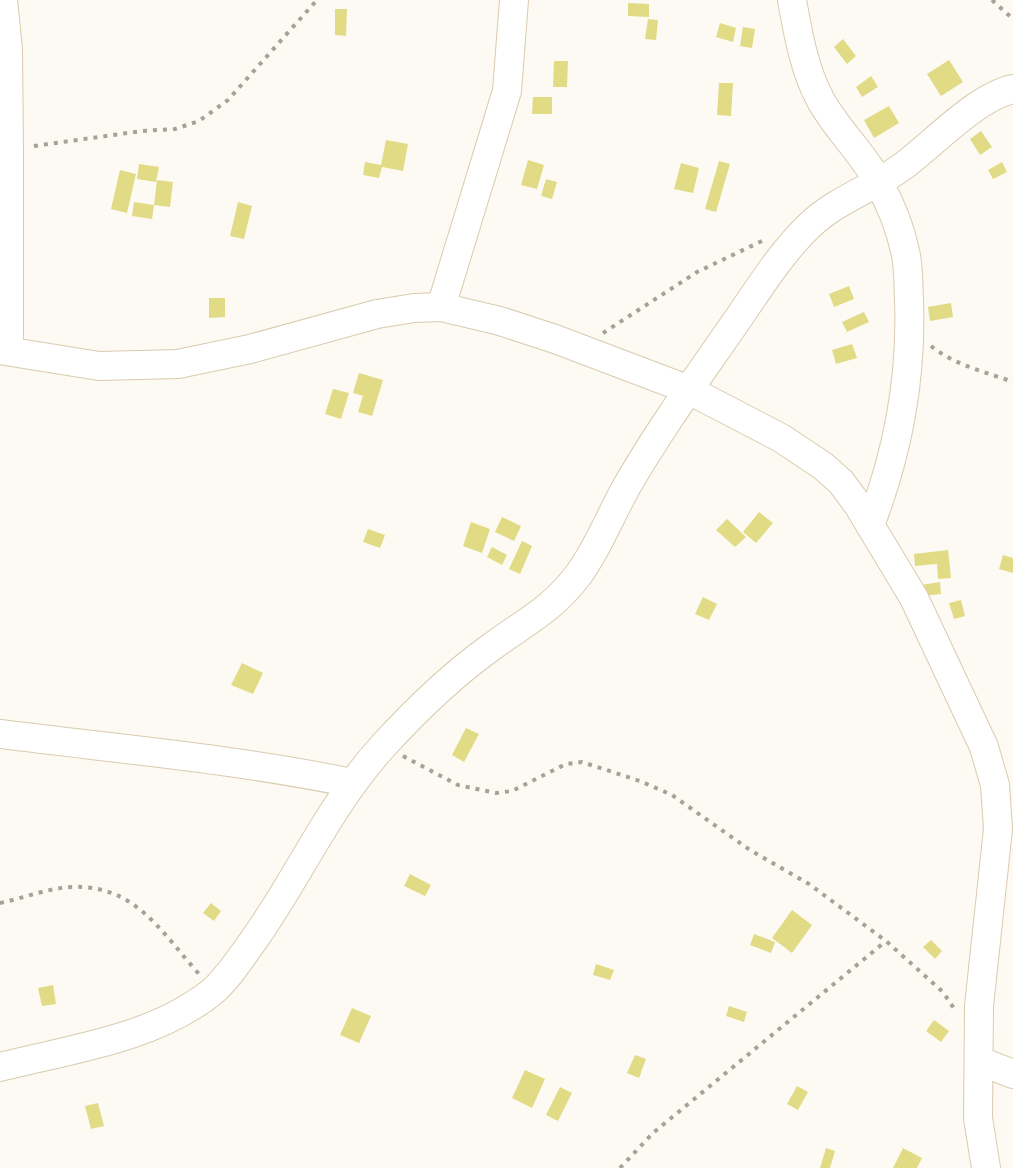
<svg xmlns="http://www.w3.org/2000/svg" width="1013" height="1168" viewBox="0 0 1013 1168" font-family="Signika,sans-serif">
<rect width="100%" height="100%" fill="#fdfaf4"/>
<g fill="#e1db85">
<path d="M628,3L649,4V17L628,16Z"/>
<path d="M335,9H347L346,36L335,35Z"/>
<path d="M648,19L658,20L656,40L645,39Z"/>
<path d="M720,23L736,28L733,42L716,37Z"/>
<path d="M743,27L755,29L752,48L740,46Z"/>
<path d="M843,39L856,56L847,64L834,47Z"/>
<path d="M949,60L963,82L941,96L927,74Z"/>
<path d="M554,61H568L567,87H553Z"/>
<path d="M871,76L878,87L862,97L856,87Z"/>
<path d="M719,83H733L731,116L717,115Z"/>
<path d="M533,97H552V114H532Z"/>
<path d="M889,106L899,123L874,138L864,120Z"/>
<path d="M981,131L992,147L980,155L970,139Z"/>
<path d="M386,140L408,144L403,171L382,167L379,178L363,175L365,162L381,165Z"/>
<path d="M528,160L544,165L537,189L521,185Z"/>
<path d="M719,161L730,164L716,212L705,209Z"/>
<path d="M1002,162L1007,172L993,179L988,170Z"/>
<path d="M681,163L699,168L693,193L674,189Z"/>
<path d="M139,164L159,167L156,182L137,179Z"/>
<path d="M120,170L136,174L127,213L111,209Z"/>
<path d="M546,179L557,182L552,199L541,196Z"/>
<path d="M157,180L173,182L170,207L154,205Z"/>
<path d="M134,202L154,205L152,219L132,216Z"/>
<path d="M238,202L252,206L244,239L230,236Z"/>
<path d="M849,286L854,299L834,307L829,294Z"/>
<path d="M209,298H225V317L209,318Z"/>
<path d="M951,303L953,317L930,321L928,307Z"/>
<path d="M864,312L869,322L847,332L842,322Z"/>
<path d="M852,344L857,358L836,364L832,350Z"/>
<path d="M359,373L383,380L372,416L358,412L363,396L353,393Z"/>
<path d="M333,389L349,393L341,419L325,414Z"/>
<path d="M759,512L773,523L756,543L743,532Z"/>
<path d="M502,517L521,526L514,541L495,532Z"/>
<path d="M727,519L746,537L735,547L716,530Z"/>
<path d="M471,522L490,529L482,553L463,546Z"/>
<path d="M368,529L385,535L380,548L363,542Z"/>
<path d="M522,541L532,546L520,574L509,569Z"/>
<path d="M492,547L507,555L502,565L487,557Z"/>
<path d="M948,550L951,578L938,579L937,564L915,566L914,554Z"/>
<path d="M1003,555L1013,558V573L999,569Z"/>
<path d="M940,582L941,594L922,596L921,585Z"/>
<path d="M703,597L717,604L709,620L695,614Z"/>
<path d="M961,600L965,616L954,619L949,603Z"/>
<path d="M242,663L263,673L253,694L231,685Z"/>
<path d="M466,728L479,734L464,762L452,755Z"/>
<path d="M410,874L431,885L425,896L404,886Z"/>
<path d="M211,903L221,911L214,921L203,913Z"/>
<path d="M792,910L812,925L792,953L772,938Z"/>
<path d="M754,934L775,942L771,953L750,945Z"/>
<path d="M931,940L942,951L935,959L923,947Z"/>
<path d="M596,964L614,970L610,980L593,975Z"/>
<path d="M53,985L56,1004L42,1006L38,988Z"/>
<path d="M729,1006L747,1012L744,1022L726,1016Z"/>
<path d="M352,1008L371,1016L359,1043L340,1035Z"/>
<path d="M934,1020L949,1031L941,1042L926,1031Z"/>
<path d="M635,1055L646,1059L639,1078L627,1073Z"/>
<path d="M525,1070L545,1079L532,1108L512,1098Z"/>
<path d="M797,1086L808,1092L798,1110L787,1104Z"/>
<path d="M560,1087L572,1093L558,1121L546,1115Z"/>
<path d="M98,1103L104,1126L91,1129L85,1106Z"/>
<path d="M826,1148L835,1151L830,1168H820Z"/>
<path d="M903,1148L922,1158L917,1168H893Z"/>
</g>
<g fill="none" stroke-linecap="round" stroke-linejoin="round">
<g stroke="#d9cbae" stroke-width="30">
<g id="minor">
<path d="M3,0L8,49L9,150V351"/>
<path d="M792,0C798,33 804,69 820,99C836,129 863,153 879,183C891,205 900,227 905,251C909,266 908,283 909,299C912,377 898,453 870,525"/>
<path d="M441,307L507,91L514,0"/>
<path d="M0,350L99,366L178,364L250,349L377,314L414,308L441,307L500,321L555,339L687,389L781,438L823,466L841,482L858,505L914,598L984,747L995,785L998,829L979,1006L978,1118L986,1168"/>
<path d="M0,734C118,749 236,759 352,783"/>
<path d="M980,1061L1013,1074"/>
<path d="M0,1067C71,1049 153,1039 212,992C228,978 241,958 253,941C298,878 330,804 383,746C415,711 451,676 490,648C526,621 551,611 579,574C598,548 612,512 628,484C660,429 697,378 733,326C757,292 779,255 808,227C836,199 875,188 906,164C936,141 977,97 1013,89"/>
</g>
</g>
<g stroke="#a6a29a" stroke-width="4" stroke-dasharray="4 6" stroke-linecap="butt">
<path d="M992,0L1013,19"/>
<path d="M34,146L142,131L175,129L199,121L228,100L317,0"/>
<path d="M603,333L697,272L762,241"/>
<path d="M931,346C954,365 986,372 1013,382"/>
<path d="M403,756L458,785L496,793L512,791L566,764L582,762L640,781L672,795L750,850L809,884L886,941L943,992L955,1010"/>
<path d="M0,903C24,898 48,888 72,887C135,884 162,933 199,974"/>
<path d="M620,1168L653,1133L886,941"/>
</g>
<use href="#minor" stroke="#fff" stroke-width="28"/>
</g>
</svg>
